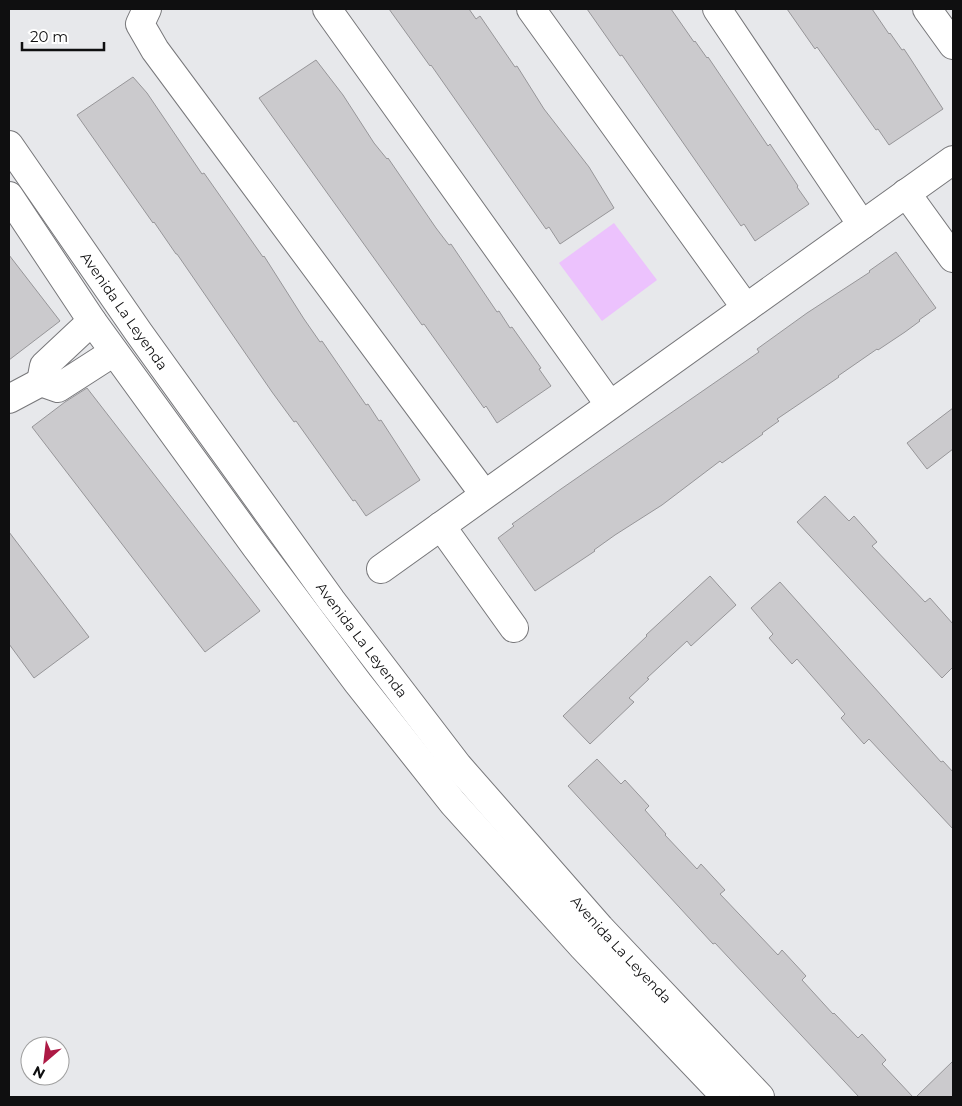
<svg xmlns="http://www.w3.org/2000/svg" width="962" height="1106" viewBox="0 0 962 1106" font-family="Montserrat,sans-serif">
<rect width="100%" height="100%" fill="#e7e8eb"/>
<path fill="#ecc2fd" d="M614,223L657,280L602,321L559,263Z"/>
<g fill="#cbcacd" stroke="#979699">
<path d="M389,9H469L476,19L480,16L515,67L517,66L544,109L589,167L614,208L560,244L549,227L546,229L431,65L430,66Z"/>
<path d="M587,9H671L694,42L695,41L707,58L708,57L768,146L770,144L798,186L797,187L809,204L755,241L744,224L741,226L622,55L620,56Z"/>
<path d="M787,9H872L889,34L890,33L902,50L904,49L910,58L943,109L889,145L878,129L876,130L817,47L815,49Z"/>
<path d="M316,60L343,95L374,143L387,159L388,158L436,228L449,245L451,244L497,312L499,311L510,328L512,327L541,368L539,369L551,386L497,423L486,406L484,408L424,324L422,325L259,98Z"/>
<path d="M133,77L147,93L202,174L204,173L263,257L264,256L304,319L320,342L322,341L366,405L368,404L379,421L381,420L420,480L366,516L355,500L353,501L296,421L294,422L272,392L177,254H176L154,222L153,223L77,115Z"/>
<path d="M896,252L936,308L919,320L920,321L905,332L878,350L877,349L838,376L839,377L777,419L779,421L762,433L763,434L722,463L720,461L662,505L615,535L594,550L595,551L535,591L498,538L514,526L512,524L561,489L759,352L757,349L807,313L870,272L869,271Z"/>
<path d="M9,255L60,321L9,360Z"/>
<path d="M87,388L260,611L205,652L32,427L65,402Z"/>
<path d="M953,408V449L927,469L907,443Z"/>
<path d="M825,496L849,521L854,516L877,542L872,546L925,602L930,598L953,624V667L942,678L797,522Z"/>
<path d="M9,532L89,637L34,678L9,644Z"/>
<path d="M710,576L736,605L691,646L687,641L647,678L649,679L629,698L634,702L590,744L563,716L647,636L646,635Z"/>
<path d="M780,582L941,762L943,761L953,772V829L869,739L864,744L841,718L845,714L797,659L792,664L769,638L773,634L751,608Z"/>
<path d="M597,759L621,784L625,780L649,806L645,810L666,834L665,835L697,869L701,864L725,890L720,894L778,955L782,950L806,976L802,980L833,1014L834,1013L858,1038L862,1034L886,1060L882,1064L913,1097H859L715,943L713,944L568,786Z"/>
<path d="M953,1061V1097H916Z"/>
</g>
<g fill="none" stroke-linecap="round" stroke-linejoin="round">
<g stroke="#77777a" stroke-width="30">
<g id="minor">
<path d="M147,9L140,24L155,50L484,494"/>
<path d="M327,9L609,404"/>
<path d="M531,9L746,308"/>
<path d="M717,9L862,225"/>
<path d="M927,9L953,45"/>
<path id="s1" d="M9,145L139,333L331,600L458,766L600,928L760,1097"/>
<path d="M906,193L953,258"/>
<path d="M9,196L92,321L256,547L358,683L453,803L583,947L726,1097"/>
<path d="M92,321L44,366L41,382L58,388L114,352"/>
<path d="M9,399L41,382"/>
<path d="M441,526L514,628"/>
<path d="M381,569L953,160"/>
</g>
</g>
<use href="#minor" stroke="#fff" stroke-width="28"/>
</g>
<g text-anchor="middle" stroke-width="4" stroke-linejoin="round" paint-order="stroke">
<g font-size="14" fill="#0f0f10" stroke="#fff">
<text dy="5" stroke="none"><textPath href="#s1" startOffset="202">Avenida La Leyenda</textPath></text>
<text dy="5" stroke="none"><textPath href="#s1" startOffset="608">Avenida La Leyenda</textPath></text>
<text dy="5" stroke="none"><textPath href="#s1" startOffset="1012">Avenida La Leyenda</textPath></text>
</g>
</g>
<rect width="962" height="1106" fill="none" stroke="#0f0f10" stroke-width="20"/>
<g transform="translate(45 1061) rotate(208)"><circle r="24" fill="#ffffff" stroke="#9f9f9f"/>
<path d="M0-4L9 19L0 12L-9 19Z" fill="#ad1944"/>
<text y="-8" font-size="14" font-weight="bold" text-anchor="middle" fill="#0f0f10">N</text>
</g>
<path d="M22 42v8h82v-8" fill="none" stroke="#0f0f10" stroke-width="2.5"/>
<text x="30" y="42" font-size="15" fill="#0f0f10" stroke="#ffffff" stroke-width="4" paint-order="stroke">20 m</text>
</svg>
